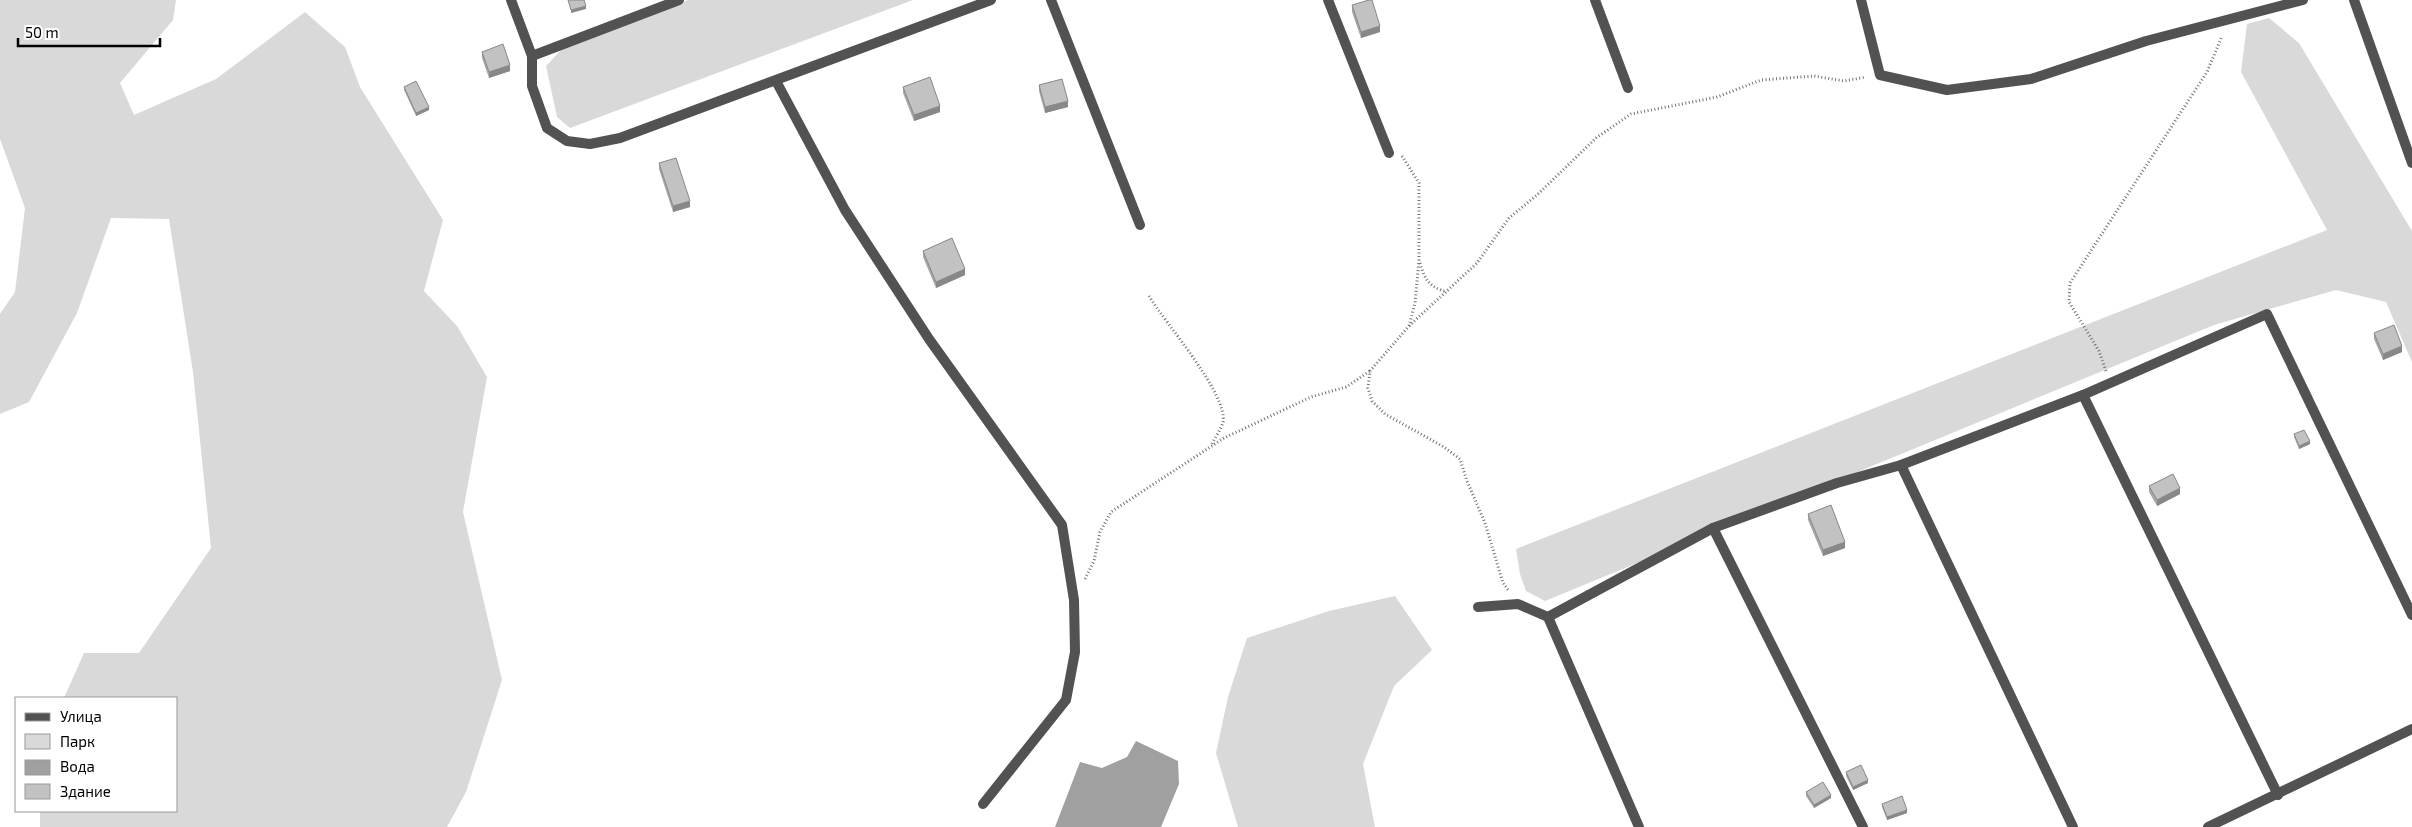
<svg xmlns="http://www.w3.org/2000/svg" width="2412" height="827" viewBox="0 0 2412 827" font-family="'Exo 2',sans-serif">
<rect width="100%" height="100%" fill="#fff"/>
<g fill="#d9d9d9">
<path d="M0,0H176L173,20L120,83L134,115L216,79L305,12L345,47L360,87L443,220L424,291L457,326L487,377L463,512L502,680L466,792L447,827H40V811H176V698H64L84,653H139L211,548L193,372L169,219L111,218L77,313L29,402L0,414V314L15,292L25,208L0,139Z"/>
<path d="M688,0H913L570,128L557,117L546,66L564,47Z"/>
<path d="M2269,18L2299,43L2412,231V362L2386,302L2336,290L2214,325L1545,601L1526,591L1520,574L1516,549L2327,230L2241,72L2247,24Z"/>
<path d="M1395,596L1432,650L1394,686L1363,764L1375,827H1238L1216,753L1228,697L1247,638L1329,611Z"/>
</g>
<path fill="#a0a0a0" d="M1136,741L1178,761L1179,784L1161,827H1055L1080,762L1102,768L1127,757Z"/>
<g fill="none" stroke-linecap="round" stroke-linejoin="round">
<g stroke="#747474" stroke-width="3" stroke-dasharray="1 2.5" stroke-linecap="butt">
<path d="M1402,156L1419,183V260L1415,303L1409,326L1370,371L1368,388L1372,401L1385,414L1444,447L1460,459L1467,481L1485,523L1503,583L1509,591"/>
<path d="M1420,263C1425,280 1429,287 1447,292"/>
<path d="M1149,296C1165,323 1228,394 1223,422C1221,430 1214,439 1211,446"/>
<path d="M1409,326L1477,263L1509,218L1537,195L1596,138L1631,114L1717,97L1761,80L1814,76L1844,81L1866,77"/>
<path d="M2106,371L2099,351L2069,302L2070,283L2207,72L2222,36"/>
<path d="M1085,579L1094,561L1100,532L1111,512L1224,438L1311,397L1346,387L1370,371"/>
</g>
<g stroke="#525252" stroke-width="10">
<path d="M511,0L532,56V86L547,128L567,141L590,144L620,138L991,0"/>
<path d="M1051,0L1140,225"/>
<path d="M1328,0L1389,153"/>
<path d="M1595,0L1628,88"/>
<path d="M1861,0L1880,75L1947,90L2031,79L2146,41L2303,0"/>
<path d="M2354,0L2412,163"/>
<path d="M532,56L679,0"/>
<path d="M776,81L845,210L929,339L1062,525L1074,600L1075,652L1066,700L983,804"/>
<path d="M2083,395L2278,795"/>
<path d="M1901,465L2073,827"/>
<path d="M1713,528L1863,827"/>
<path d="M1478,607L1518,604L1548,617L1713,528L1837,483L1901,465L2083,395L2267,314L2412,615"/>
<path d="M1548,617L1639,827"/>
<path d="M2208,827L2412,729"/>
</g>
</g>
<g fill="#a7a7a7">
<path d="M1352,5L1380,32L1361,38L1352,12Z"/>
<path d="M482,52L510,71L489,78L482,58Z"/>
<path d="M1039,85L1068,107L1045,113L1039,91Z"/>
<path d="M404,87L429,110L416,116L404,90Z"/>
<path d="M903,87L940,112L914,121L903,93Z"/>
<path d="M659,163L690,207L673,212L659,169Z"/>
<path d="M923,251L965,275L936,288L923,257Z"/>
<path d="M2374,333L2402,352L2383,360L2374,339Z"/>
<path d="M2294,434L2310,444L2299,449L2294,437Z"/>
<path d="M2149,486L2180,494L2157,506L2149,492Z"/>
<path d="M1808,514L1845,548L1823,556L1808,520Z"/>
<path d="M1846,772L1868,783L1853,790L1846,776Z"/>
<path d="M1806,792L1831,798L1814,808L1806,796Z"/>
<path d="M1882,804L1907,813L1887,820L1882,807Z"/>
</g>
<g fill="#888">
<path d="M586,6V9L571,13V10Z"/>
<path d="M1380,26V32L1361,38V32Z"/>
<path d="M510,65V71L489,78V72Z"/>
<path d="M1068,101V107L1045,113V107Z"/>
<path d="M940,106V112L914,121V115Z"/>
<path d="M429,107V110L416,116V113Z"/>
<path d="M690,201V207L673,212V206Z"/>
<path d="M965,269V275L936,288V282Z"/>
<path d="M2402,346V352L2383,360V354Z"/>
<path d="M2310,441V444L2299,449V446Z"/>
<path d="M2180,488V494L2157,506V500Z"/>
<path d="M1845,542V548L1823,556V550Z"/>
<path d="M1868,780V783L1853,790V787Z"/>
<path d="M1831,795V798L1814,808V805Z"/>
<path d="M1907,810V813L1887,820V817Z"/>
</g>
<g fill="#c2c2c2" stroke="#888">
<path d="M568,0H584L586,6L571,10Z"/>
<path d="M1369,0H1372L1380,26L1361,32L1352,5Z"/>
<path d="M503,44L510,65L489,72L482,52Z"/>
<path d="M930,77L940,106L914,115L903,87Z"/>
<path d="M1062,79L1068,101L1045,107L1039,85Z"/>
<path d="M416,81L429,107L416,113L404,87Z"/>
<path d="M676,158L690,201L673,206L659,163Z"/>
<path d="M952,238L965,269L936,282L923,251Z"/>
<path d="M2394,325L2402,346L2383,354L2374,333Z"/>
<path d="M2304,430L2310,441L2299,446L2294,434Z"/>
<path d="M2173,474L2180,488L2157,500L2149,486Z"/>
<path d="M1831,505L1845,542L1823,550L1808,514Z"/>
<path d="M1861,765L1868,780L1853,787L1846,772Z"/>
<path d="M1823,782L1831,795L1814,805L1806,792Z"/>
<path d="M1902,796L1907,810L1887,817L1882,804Z"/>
</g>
<rect x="15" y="697" width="162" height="115" fill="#ffffff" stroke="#999999"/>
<rect x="25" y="713" width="25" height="8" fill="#525252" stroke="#999999"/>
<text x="60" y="722" font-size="15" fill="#000000">Улица</text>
<rect x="25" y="734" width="25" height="15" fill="#d9d9d9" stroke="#999999"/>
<text x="60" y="747" font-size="15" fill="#000000">Парк</text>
<rect x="25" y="760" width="25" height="15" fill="#a0a0a0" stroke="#999999"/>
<text x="60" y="772" font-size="15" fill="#000000">Вода</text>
<rect x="25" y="784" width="25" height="15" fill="#c2c2c2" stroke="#999999"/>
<text x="60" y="797" font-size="15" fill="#000000">Здание</text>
<path d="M18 38v8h142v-8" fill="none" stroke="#000000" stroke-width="2.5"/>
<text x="25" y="38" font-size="15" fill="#000000" stroke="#ffffff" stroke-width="4" paint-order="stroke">50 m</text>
</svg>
